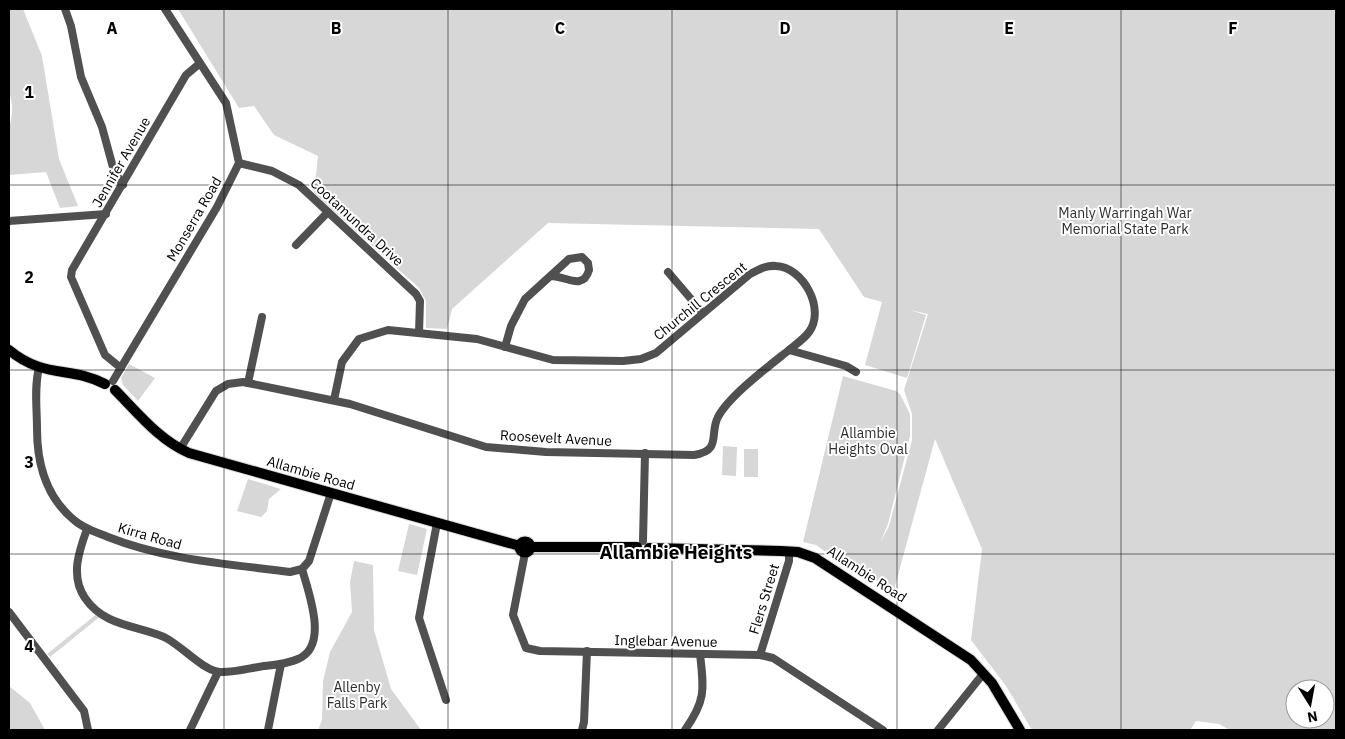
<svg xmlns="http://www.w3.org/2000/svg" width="1345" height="739" viewBox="0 0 1345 739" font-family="'IBM Plex Sans',sans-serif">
<rect width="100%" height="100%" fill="#fff"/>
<g fill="#d7d7d7" fill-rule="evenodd">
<path d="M9,9H23L42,56L59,159L78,206L60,208L46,172L9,175C9,161 6,145 9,131C11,118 15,107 9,93Z"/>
<path d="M178,9H1336V730H1230L1219,724L1196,721L1190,730H1032L1006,686L971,640L982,549L935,439L894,590L867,575L868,570L864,579L816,545L803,542L843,376L896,391L900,394L910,414V436L888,524L880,543L889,526L912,440V414L904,390L928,314L910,310L926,315L907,378L865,365L882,302L864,297L819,229L548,223L452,309L447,329L426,328V301L419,288L314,193L318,156L274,135L254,106L239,108ZM1295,689H1325V719H1295Z"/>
<path d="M129,364L155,378L138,401L123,385L121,378Z"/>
<path d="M723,446L737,447L736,476L722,475Z"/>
<rect x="744" y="449" width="14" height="28"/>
<path d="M248,479L281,489L269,499L267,511L261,517L237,511Z"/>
<path d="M409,524L427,529L417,575L398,571Z"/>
<path d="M354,561L373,565L374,630L391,689L421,730H318L322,720L323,681L330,652L352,612L350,582Z"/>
<path d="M98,613L102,615L50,657L47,654Z"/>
<path d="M9,686L30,703L45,730H9Z"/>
</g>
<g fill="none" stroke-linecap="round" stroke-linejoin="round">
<g stroke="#dbdbdb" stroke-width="12">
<g id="major">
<path d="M9,350C44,379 71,366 105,384"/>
<path d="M115,390C138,413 159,440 189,453L520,546"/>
<circle cx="525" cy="547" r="5.5"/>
<path d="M530,547H637"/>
<path d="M649,548L781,551L798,552L815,558L971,660L992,683L1020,730"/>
</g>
</g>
<g stroke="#505050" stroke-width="8">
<path d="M65,9L71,26L81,77L102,127L114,171L123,185"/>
<path d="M239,163L272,171L299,185L416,294L420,301L419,333"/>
<path d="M9,221L106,214"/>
<path d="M296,245L328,212"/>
<path d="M668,272L703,313"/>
<path d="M505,347L511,326L525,299L569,259L582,257L588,263L589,270C583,291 566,276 551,276"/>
<path d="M39,368C34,387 37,409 37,429C37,464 46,497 74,520C84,529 96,532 108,537C166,560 229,564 290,572L302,569L309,561L331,493"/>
<path d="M121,368L105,355L71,277L72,270L186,75L199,64"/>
<path d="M113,381L217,207L239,163L226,103L165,9"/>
<path d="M248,383L262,317"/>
<path d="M334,400L342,362L359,339L388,330L477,339L553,360L623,361L641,359L656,353L750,274C758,270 766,265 776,266C803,267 826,309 809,332C804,339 795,345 789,350"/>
<path d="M180,449L216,391L228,384L243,382L350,404L486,447L546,452L694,455C722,451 709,434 718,417C729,396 769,366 789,350L846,366L856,372"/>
<path d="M437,523L419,618L446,700"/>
<path d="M87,529C79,551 70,576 85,598C104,626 135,625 164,637C181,645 201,669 219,672C233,673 250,668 264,666C275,665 287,664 298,659C329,646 309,594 302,569"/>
<path d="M643,541L645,453"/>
<path d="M525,553L513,615L526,648L540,651L760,655L773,658L883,730"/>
<path d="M9,612L84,711L88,730"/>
<path d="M760,655L789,561V551"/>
<path d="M190,730L218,672"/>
<path d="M268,730L281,664"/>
<path d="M582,730L584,722L587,651"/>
<path d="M685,730C706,700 704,690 700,654"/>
<path d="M938,730L983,674"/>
</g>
<use href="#major" stroke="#000" stroke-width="10"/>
</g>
<path fill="none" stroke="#000" stroke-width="1" stroke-opacity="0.55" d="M224,9V730M448,9V730M672,9V730M897,9V730M1121,9V730M9,185H1336M9,370H1336M9,554H1336"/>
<g text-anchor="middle" stroke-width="4" stroke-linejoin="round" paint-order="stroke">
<g font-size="14" fill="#000" stroke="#fff">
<text transform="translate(121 162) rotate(-60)" y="5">Jennifer Avenue</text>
<text transform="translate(194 219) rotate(-60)" y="5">Monserra Road</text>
<text transform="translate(357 222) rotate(43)" y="5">Cootamundra Drive</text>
<text transform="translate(700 301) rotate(-39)" y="5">Churchill Crescent</text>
<text transform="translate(556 438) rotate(3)" y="5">Roosevelt Avenue</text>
<text transform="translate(311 473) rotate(16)" y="5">Allambie Road</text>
<text transform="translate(150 536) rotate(16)" y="5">Kirra Road</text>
<text transform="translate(867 574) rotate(33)" y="5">Allambie Road</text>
<text transform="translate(764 599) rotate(-73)" y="5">Flers Street</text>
<text transform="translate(666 641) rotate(1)" y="5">Inglebar Avenue</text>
</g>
<g font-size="14" fill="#2e2e2e" stroke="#fff">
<text x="1125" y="218">Manly Warringah War<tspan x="1125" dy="16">Memorial State Park</tspan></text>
<text x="868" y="438">Allambie<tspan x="868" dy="16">Heights Oval</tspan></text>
<text x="357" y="692">Allenby<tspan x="357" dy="16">Falls Park</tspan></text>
</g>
<g font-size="19" font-weight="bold" fill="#000" stroke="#fff">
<text x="676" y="559">Allambie Heights</text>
</g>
</g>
<g font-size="16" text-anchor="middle" font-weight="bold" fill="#000" stroke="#fff" stroke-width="4" stroke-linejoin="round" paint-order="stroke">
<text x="112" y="34">A</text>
<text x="336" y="34">B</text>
<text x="560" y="34">C</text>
<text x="785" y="34">D</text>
<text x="1009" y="34">E</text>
<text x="1233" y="34">F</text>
<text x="29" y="98">1</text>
<text x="29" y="283">2</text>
<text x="29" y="468">3</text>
<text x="29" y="652">4</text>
</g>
<rect width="1345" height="739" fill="none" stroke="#000000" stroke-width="20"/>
<g transform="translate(1310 704) rotate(169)"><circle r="24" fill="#ffffff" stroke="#999999"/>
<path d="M0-4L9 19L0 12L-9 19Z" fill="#000000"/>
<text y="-8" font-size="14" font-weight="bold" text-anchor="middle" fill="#000000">N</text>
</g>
</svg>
